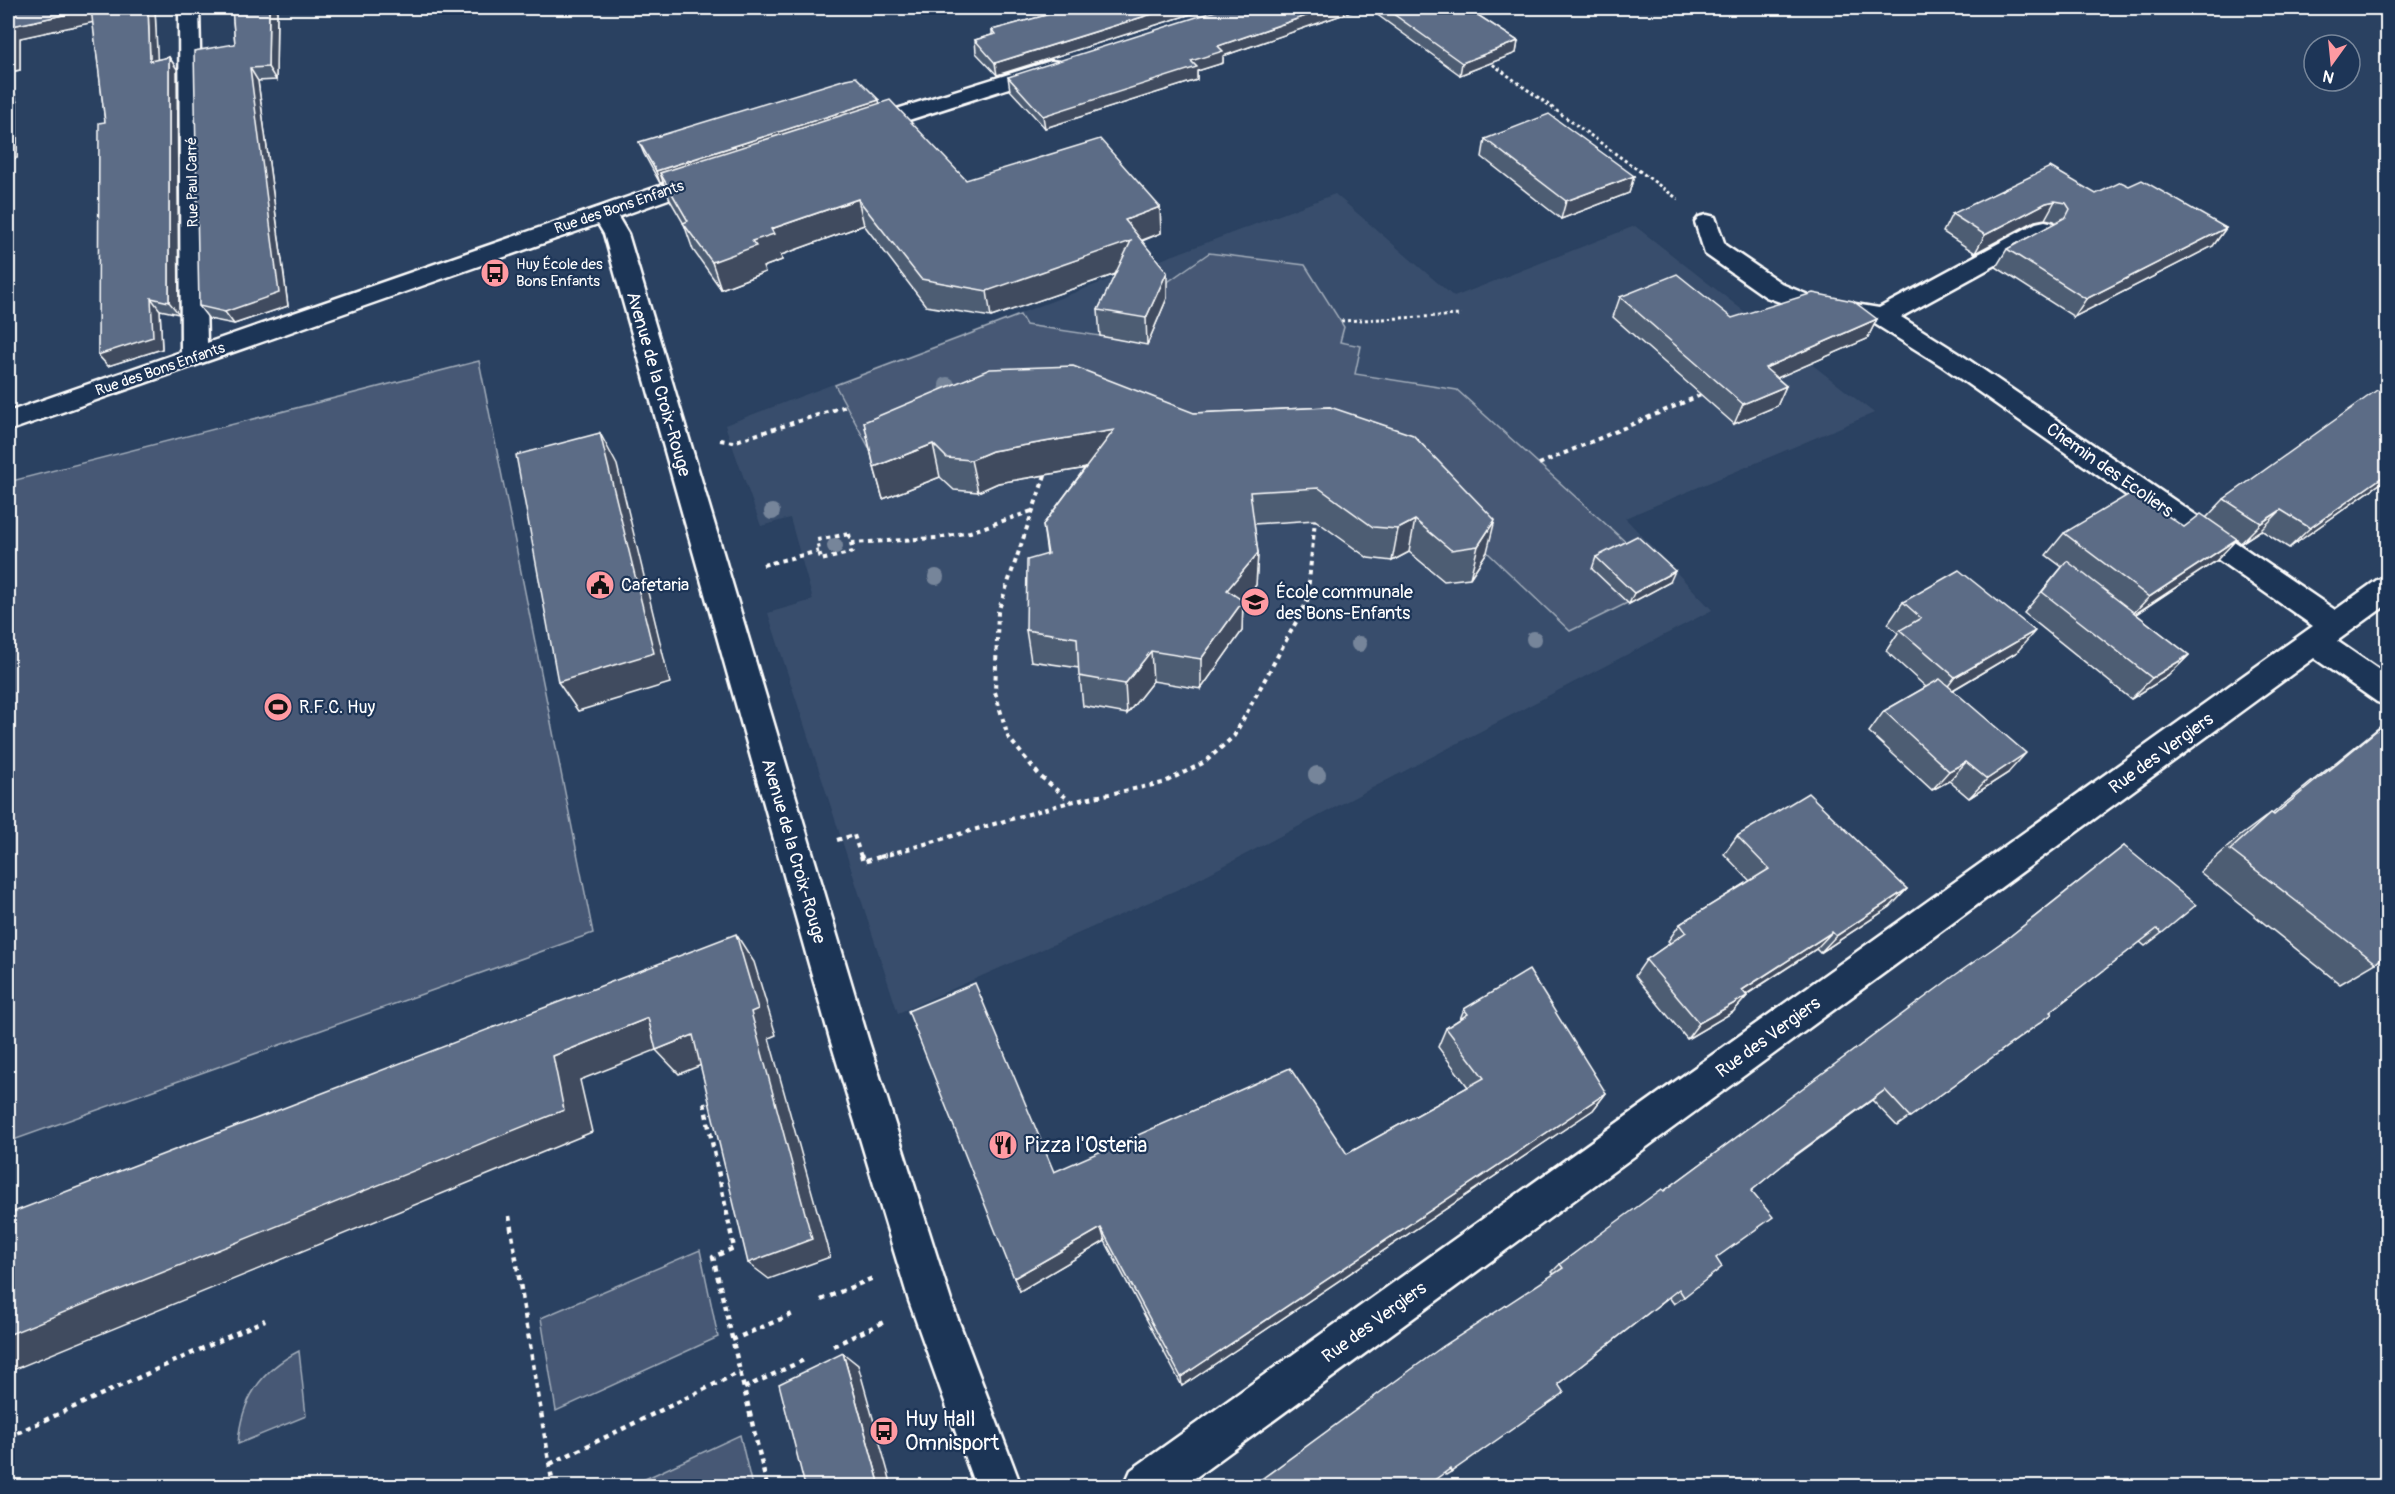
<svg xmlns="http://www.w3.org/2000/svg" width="2395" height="1494" viewBox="0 0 2395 1494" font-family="Pangolin,sans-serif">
<rect width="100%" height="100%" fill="#2a4161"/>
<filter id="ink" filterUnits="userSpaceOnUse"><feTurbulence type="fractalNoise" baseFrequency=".0167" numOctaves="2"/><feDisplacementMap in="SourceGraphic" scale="12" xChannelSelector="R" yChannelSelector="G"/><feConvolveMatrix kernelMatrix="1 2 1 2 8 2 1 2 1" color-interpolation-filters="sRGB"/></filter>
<g filter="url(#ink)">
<path fill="#394e6c" d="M1335,194L1454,297L1635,226L1874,413L1625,518L1712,610L1183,887L898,1013L768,613L813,600L790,518L761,526L725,425Z"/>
<g fill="#465975" stroke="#a2acba" stroke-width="1.5">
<path d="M1209,253L1305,265L1344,327L1340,342L1361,346L1355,374L1457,390L1670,582L1570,631L1487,552L1407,468L873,455L835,385L1020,315L1026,325L1100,336L1114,307L1139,302Z"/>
<path d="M479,361L593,933L8,1142V482Z"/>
<path d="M700,1250L718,1337L556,1411L541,1318Z"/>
<path d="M299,1351L306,1416L238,1444C241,1400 260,1371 299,1351Z"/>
<path d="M740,1435L752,1486H630Z"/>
</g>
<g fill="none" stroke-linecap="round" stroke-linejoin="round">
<g stroke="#fff" stroke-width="5">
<g id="street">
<path d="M179,8H199L207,343L700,172H716L720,177L716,182L618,217L628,234L868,1039L951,1301L1021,1486H975L909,1301L830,1039L604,234L598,224L8,431V412L181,352Z"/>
<path d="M1051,61L1059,62L1062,67L1059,72L868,133H852L849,128L852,123Z"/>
<path d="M1707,215L1715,217L1725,245L1784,285L1813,297L1879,308L2036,223L2045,221L2054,223L2057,228L2054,233L1901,317L1960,354L2335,610L2377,580L2388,577V604L2337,641L2388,676V706L2377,702L2314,658L1184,1486H1124L1131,1470L2313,626L1942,366L1875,324L1808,312L1766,297L1705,254L1695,222L1699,217Z"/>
</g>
</g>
<g stroke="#fff" stroke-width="3" stroke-dasharray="3 3" stroke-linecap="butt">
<path d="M1488,61L1678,199"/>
<path d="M1341,321L1461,315"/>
</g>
<g stroke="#fff" stroke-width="4" stroke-dasharray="4.5 4.5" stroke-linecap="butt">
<path d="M720,440L733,442L846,406"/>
<path d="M1539,464L1701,395"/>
<path d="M1045,475L998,612L995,692L1008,737L1040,776L1070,801"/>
<path d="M849,534L853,552L821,560L817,540Z"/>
<path d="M851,543L937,538L970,532L1032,511"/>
<path d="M763,565L819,551"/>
<path d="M837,840L854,835L861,857"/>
<path d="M880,857L1070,802L1163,783L1205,762L1234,736L1307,602L1315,520"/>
</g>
<g stroke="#fff" stroke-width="4.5" stroke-dasharray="5 5" stroke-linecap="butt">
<path d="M861,855L863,862L886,855"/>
<path d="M704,1103L734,1248L713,1257L767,1486"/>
<path d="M509,1216L553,1486"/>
<path d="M821,1300L873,1278"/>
<path d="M732,1340L795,1313"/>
<path d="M833,1346L886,1321"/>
<path d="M744,1388L806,1359"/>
<path d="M8,1437L265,1320"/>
<path d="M550,1464L740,1372"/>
</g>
<use href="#street" fill="#1d3557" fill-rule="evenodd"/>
</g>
<g fill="#76859a">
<circle cx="947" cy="385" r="8"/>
<circle cx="772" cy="512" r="8"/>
<circle cx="835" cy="546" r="8"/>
<circle cx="936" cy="577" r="8"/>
<circle cx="1534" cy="639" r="8"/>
<circle cx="1359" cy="644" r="8"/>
<circle cx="1317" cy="775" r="9"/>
</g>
<g fill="#4e5d73" stroke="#fff" stroke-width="1.5">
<path d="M8,8H155L157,60L169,57L177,69L179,314L160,310L162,349L108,366L98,355L105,122L93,22L20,38V70L9,72L17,103V158L8,160Z"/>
<path d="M232,8H277L276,80L258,81L288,306L234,324L209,319L199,306L235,44Z"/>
<path d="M1072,8H1210L997,75L976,53L975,40L992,35V30Z"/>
<path d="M1368,8H1467L1518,41L1516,53L1460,75Z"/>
<path d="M1359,9L1223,56V63L1197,71V80L1045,128L1010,90L1008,77Z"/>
<path d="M879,104L966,180L1160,207L1161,233L1142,241L1167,298L1147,345L1100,336L1098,310L1116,274L991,317L926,306L864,225L781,255L782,260L763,267L765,272L721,289L693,250L684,224L670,200L663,182L660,183L644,154L639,142Z"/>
<path d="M1485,139L1634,176L1629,193L1561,219L1482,157Z"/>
<path d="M2129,186L2226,228L2213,246L2074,317L1996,267L2007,249L2056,223L2054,221L2045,219L2035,221L1975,253L1943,232L1952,214L2096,194Z"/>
<path d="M1620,297L1732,318L1877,319L1867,339L1777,378L1786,386L1777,406L1734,424L1613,317Z"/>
<path d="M2388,390V478L2289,548L2261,530L2241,543L2236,539L2216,561L2136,614L2189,655L2168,676L2131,699L2024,613L2062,567L2046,555L2064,533L2184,527L2206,518L2224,499Z"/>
<path d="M1330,407L1487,552L1470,578L1444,581L1409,552L1392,561L1368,558L1315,520L1254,524L1258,553L1256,585L1243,600L1242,631L1201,689L1153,681L1127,714L1083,706L1079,668L1031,661L1026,630L1047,554L1043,525L1085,468L998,483L978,492L954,490L940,477L883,499L874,467L864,422L1194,413Z"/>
<path d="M1596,557L1670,582L1629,604L1592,569Z"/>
<path d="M1903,602L2017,652L1953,690L2008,773L1969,798L1949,781L1932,790L1869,732L1884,711L1926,687L1886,651L1898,633L1888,624Z"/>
<path d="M2388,720V952L2376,963L2340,984L2200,872L2240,836L2271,813L2272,814Z"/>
<path d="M1737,836L1907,889L1890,907L1820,953L1816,949L1746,995L1747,996L1733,1012L1687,1039L1635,976L1646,960L1670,943L1668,941L1680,924L1750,881L1724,854Z"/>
<path d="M2124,846L2162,933L2145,946L2140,942L2050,1012L2052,1014L1897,1126L1872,1100L1786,1162L1751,1191L1716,1258L1684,1297L1674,1304L1669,1297L1558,1384L1451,1472L1446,1475L1444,1473L1554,1274L1552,1272L1560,1264L1664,1191L2008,938Z"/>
<path d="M1464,1009L1606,1093L1593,1110L1182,1386L1105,1241L1020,1291L1054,1172L1347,1154L1468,1087L1438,1047L1446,1028L1460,1019Z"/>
</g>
<g fill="#404c5e" stroke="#fff" stroke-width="1.5">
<path d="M148,8H155L158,73L150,61Z"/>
<path d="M269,8H277L276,80L268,67Z"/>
<path d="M1171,8H1210L997,75L995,63Z"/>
<path d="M1329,8H1359V9L1223,56V63L1197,71V80L1045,128L1043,116L1191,61L1218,46Z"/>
<path d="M91,9L99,21L20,38V70L9,72L17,103V158L8,160V59L12,26Z"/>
<path d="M1518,41L1516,53L1460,75L1462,63Z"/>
<path d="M169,57L177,69L179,314L169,302Z"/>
<path d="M250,68L258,81L288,306L234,324L225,312Z"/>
<path d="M879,100L881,112L660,173L663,182L660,183L656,171Z"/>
<path d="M1634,176L1629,193L1561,219L1566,201Z"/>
<path d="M858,199L864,225L781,255L782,260L763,267L765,272L721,289L712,262L771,229Z"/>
<path d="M2055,201L2045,219L2035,221L1975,253L1985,235L2046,203Z"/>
<path d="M1160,207L1161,233L1132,244L1133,268L991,317L987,291L1125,220Z"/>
<path d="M2226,228L2213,246L2074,317L2086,299Z"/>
<path d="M1167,272V298L1147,345L1146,318Z"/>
<path d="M151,298L160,310L162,349L108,366L98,355Z"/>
<path d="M1877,319L1867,339L1756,387L1765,368Z"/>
<path d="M1786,386L1777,406L1734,424L1743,404Z"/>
<path d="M1114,430L1116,463L998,483L978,492L971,460L992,451Z"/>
<path d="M600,433L617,465L670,683L578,711L558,682Z"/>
<path d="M933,444L940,477L883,499L874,467Z"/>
<path d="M2388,473V478L2289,548L2310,528Z"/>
<path d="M2281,510L2261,530L2241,543L2261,523Z"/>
<path d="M1415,520L1409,552L1392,561L1398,529Z"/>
<path d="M1495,520L1487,552L1470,578L1478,546Z"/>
<path d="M2237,539L2216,561L2129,618L2149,597Z"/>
<path d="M1258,553L1256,585L1226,621L1227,590Z"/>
<path d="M1675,571L1670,582L1629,604L1634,593Z"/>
<path d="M1243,601L1242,631L1201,689V659Z"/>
<path d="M2035,631L2017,652L1939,698L1955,677Z"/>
<path d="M1151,651L1153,681L1127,714L1125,684Z"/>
<path d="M2189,655L2168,676L2131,699L2152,678Z"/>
<path d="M2026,753L2008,773L1969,798L1987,779Z"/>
<path d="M1966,762L1949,781L1932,790L1949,771Z"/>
<path d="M1907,889L1890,907L1820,953L1836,936Z"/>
<path d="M1832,932L1816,949L1728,1006L1742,990Z"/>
<path d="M736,934L754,962L776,1035L769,1038L830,1257L769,1279L748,1263L751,1012Z"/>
<path d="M1747,996L1733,1012L1687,1039L1699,1023Z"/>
<path d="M648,1018L671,1044L580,1080L592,1132L8,1372V1335L553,1056Z"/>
<path d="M693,1035L714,1060L679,1074L656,1050Z"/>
<path d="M1885,1090L1872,1100L1783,1165L1795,1155Z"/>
<path d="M1606,1093L1593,1110L1182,1386L1181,1377Z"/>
<path d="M1101,1228L1105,1241L1020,1291L1014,1278Z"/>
<path d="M843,1353L858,1365L892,1486H880Z"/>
</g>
<g fill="#5b6c86" stroke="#fff" stroke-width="1.5">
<path d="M8,8H148L150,61L169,57V302L151,298L153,337L98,355L99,123L105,122L91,9L12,26V58L8,59Z"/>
<path d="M232,8H269L268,67L250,68L279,293L225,312L199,306L194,51L235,44Z"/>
<path d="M1072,8H1171L995,63L975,40L995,34L992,30Z"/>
<path d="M1225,8H1329L1218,46L1223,51L1191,61L1197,67L1043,116L1008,77Z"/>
<path d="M1385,8H1467L1518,41L1462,63Z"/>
<path d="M856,77L879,100L656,171L639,142L846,79Z"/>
<path d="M890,100L966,180L1100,139L1160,207L1125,220L1167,272L1146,318L1098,310L1131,241L987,291L921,279L858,199L771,229L774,234L752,241L756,246L712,262L683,223L688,221L660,173Z"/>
<path d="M1549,114L1634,176L1566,201L1485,139Z"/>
<path d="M2050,167L2096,194L2121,182L2129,186L2142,180L2226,228L2086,299L2007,249L2066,217L2070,209L2066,203L2055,201L2046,203L1985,235L1952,214Z"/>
<path d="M1677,274L1732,318L1813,293L1853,301L1877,319L1765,368L1786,386L1743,404L1620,297Z"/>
<path d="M1073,366L1194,413L1330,407L1413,435L1495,520L1478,546L1451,550L1415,520L1398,529L1373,527L1319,488L1250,492L1258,553L1227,590L1243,601L1201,659L1151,651L1125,684L1079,676L1077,638L1026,630L1027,560L1048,554L1043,525L1114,430L992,451L971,460L947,458L933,444L874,467L864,422L990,369Z"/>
<path d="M2377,390L2383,393L2388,390V473L2310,528L2281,510L2261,523L2224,499Z"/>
<path d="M600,433L654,653L558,682L516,455Z"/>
<path d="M2133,492L2184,527L2201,514L2237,539L2149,597L2064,533Z"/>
<path d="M1637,536L1675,571L1634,593L1596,557Z"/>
<path d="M2067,561L2189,655L2152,678L2042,592Z"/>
<path d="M1959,570L2035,631L1955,677L1900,630L1921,618L1903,602Z"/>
<path d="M1940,679L2026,753L1987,779L1966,762L1949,771L1884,711Z"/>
<path d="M2388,721V952L2376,963L2230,850L2271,813L2274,815Z"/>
<path d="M1808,793L1907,889L1836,936L1832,932L1742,990L1747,996L1699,1023L1646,960L1686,932L1680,924L1769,869L1737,836Z"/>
<path d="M2124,846L2196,905L2162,933L2157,929L2050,1012L2052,1014L1910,1117L1885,1090L1795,1155L1751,1191L1773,1217L1716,1258L1722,1267L1684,1297L1679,1289L1558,1384L1564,1393L1451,1472L1450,1469L1426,1486H1252L1442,1347L1563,1268L1560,1264L1608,1228L1662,1189L1664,1191L1951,978L2008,938Z"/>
<path d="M736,934L758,1009L751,1012L812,1239L748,1263L693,1035L656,1050L648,1018L553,1056L564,1110L8,1335V1214Z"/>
<path d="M1529,970L1606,1093L1181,1377L1101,1228L1014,1278L908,1011L975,983L1054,1172L1290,1068L1347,1154L1484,1078L1446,1028L1468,1014L1464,1009Z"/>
<path d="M843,1353L880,1486H805L779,1384Z"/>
</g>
</g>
<defs>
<g id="bus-disc" transform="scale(1.5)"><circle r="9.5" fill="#ff9aa2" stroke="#1d3557"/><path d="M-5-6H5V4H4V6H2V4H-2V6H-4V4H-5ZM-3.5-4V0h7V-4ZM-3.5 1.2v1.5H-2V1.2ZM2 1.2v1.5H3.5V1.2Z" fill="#111"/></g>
<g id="civic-disc" transform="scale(1.5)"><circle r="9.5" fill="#ff9aa2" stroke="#1d3557"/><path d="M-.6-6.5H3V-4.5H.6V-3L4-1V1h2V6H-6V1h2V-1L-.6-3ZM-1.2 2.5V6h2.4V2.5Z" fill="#111"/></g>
<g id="school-disc" transform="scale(1.5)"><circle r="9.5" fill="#ff9aa2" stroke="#1d3557"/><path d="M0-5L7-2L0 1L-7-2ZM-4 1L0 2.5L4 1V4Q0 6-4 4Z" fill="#111"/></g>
<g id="stadium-disc" transform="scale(1.5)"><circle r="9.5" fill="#ff9aa2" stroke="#1d3557"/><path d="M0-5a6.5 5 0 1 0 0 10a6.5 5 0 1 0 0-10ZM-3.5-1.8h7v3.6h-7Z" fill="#111"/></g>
<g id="restaurant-disc" transform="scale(1.5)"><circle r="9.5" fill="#ff9aa2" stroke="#1d3557"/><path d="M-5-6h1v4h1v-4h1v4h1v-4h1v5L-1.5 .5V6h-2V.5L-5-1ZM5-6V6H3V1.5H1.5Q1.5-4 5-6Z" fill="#111"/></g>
</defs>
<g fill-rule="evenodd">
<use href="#bus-disc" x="495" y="273"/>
<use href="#civic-disc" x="600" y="585"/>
<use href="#school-disc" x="1255" y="602"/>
<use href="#stadium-disc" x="278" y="707"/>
<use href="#restaurant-disc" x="1003" y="1145"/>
<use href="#bus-disc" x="884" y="1431"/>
</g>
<g text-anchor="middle" stroke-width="4.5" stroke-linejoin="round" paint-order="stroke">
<g font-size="15" fill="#fff" stroke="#1d3557">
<text transform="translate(192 182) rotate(-91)" y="5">Rue Paul Carré</text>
<text transform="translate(619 207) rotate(-19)" y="5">Rue des Bons Enfants</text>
<text transform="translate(160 369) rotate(-19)" y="5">Rue des Bons Enfants</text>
</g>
<g font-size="15" fill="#fff" stroke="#1d3557" text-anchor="start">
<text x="516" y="269">Huy École des<tspan x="516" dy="17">Bons Enfants</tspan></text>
</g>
<g font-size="18" fill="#fff" stroke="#1d3557">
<text transform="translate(659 384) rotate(74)" y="6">Avenue de la Croix-Rouge</text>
<text transform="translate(2110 470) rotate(35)" y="6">Chemin des Ecoliers</text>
<text transform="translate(2161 753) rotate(-36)" y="6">Rue des Vergiers</text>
<text transform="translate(794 851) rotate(74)" y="6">Avenue de la Croix-Rouge</text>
<text transform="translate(1768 1037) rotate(-36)" y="6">Rue des Vergiers</text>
<text transform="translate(1374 1322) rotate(-36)" y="6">Rue des Vergiers</text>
</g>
<g font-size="18" fill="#fff" stroke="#1d3557" text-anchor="start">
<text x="621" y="591">Cafetaria</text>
<text x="1276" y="598">École communale<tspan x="1276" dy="21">des Bons-Enfants</tspan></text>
<text x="299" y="713">R.F.C. Huy</text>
</g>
<g font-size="21" fill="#fff" stroke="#1d3557" text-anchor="start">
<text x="1024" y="1152">Pizza l'Osteria</text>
<text x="905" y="1426">Huy Hall<tspan x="905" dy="24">Omnisport</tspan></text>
</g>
</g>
<rect width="2395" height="1494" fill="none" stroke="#1d3557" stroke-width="30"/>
<rect x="15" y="15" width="2365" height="1464" fill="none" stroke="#fff" stroke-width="2" filter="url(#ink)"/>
<g transform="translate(2332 63) rotate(195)"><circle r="28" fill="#1d3557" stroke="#77869a" stroke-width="1.5"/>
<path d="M0-4.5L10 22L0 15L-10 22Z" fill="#ff9aa2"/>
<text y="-9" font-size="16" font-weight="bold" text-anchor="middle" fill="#ffffff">N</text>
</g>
</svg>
